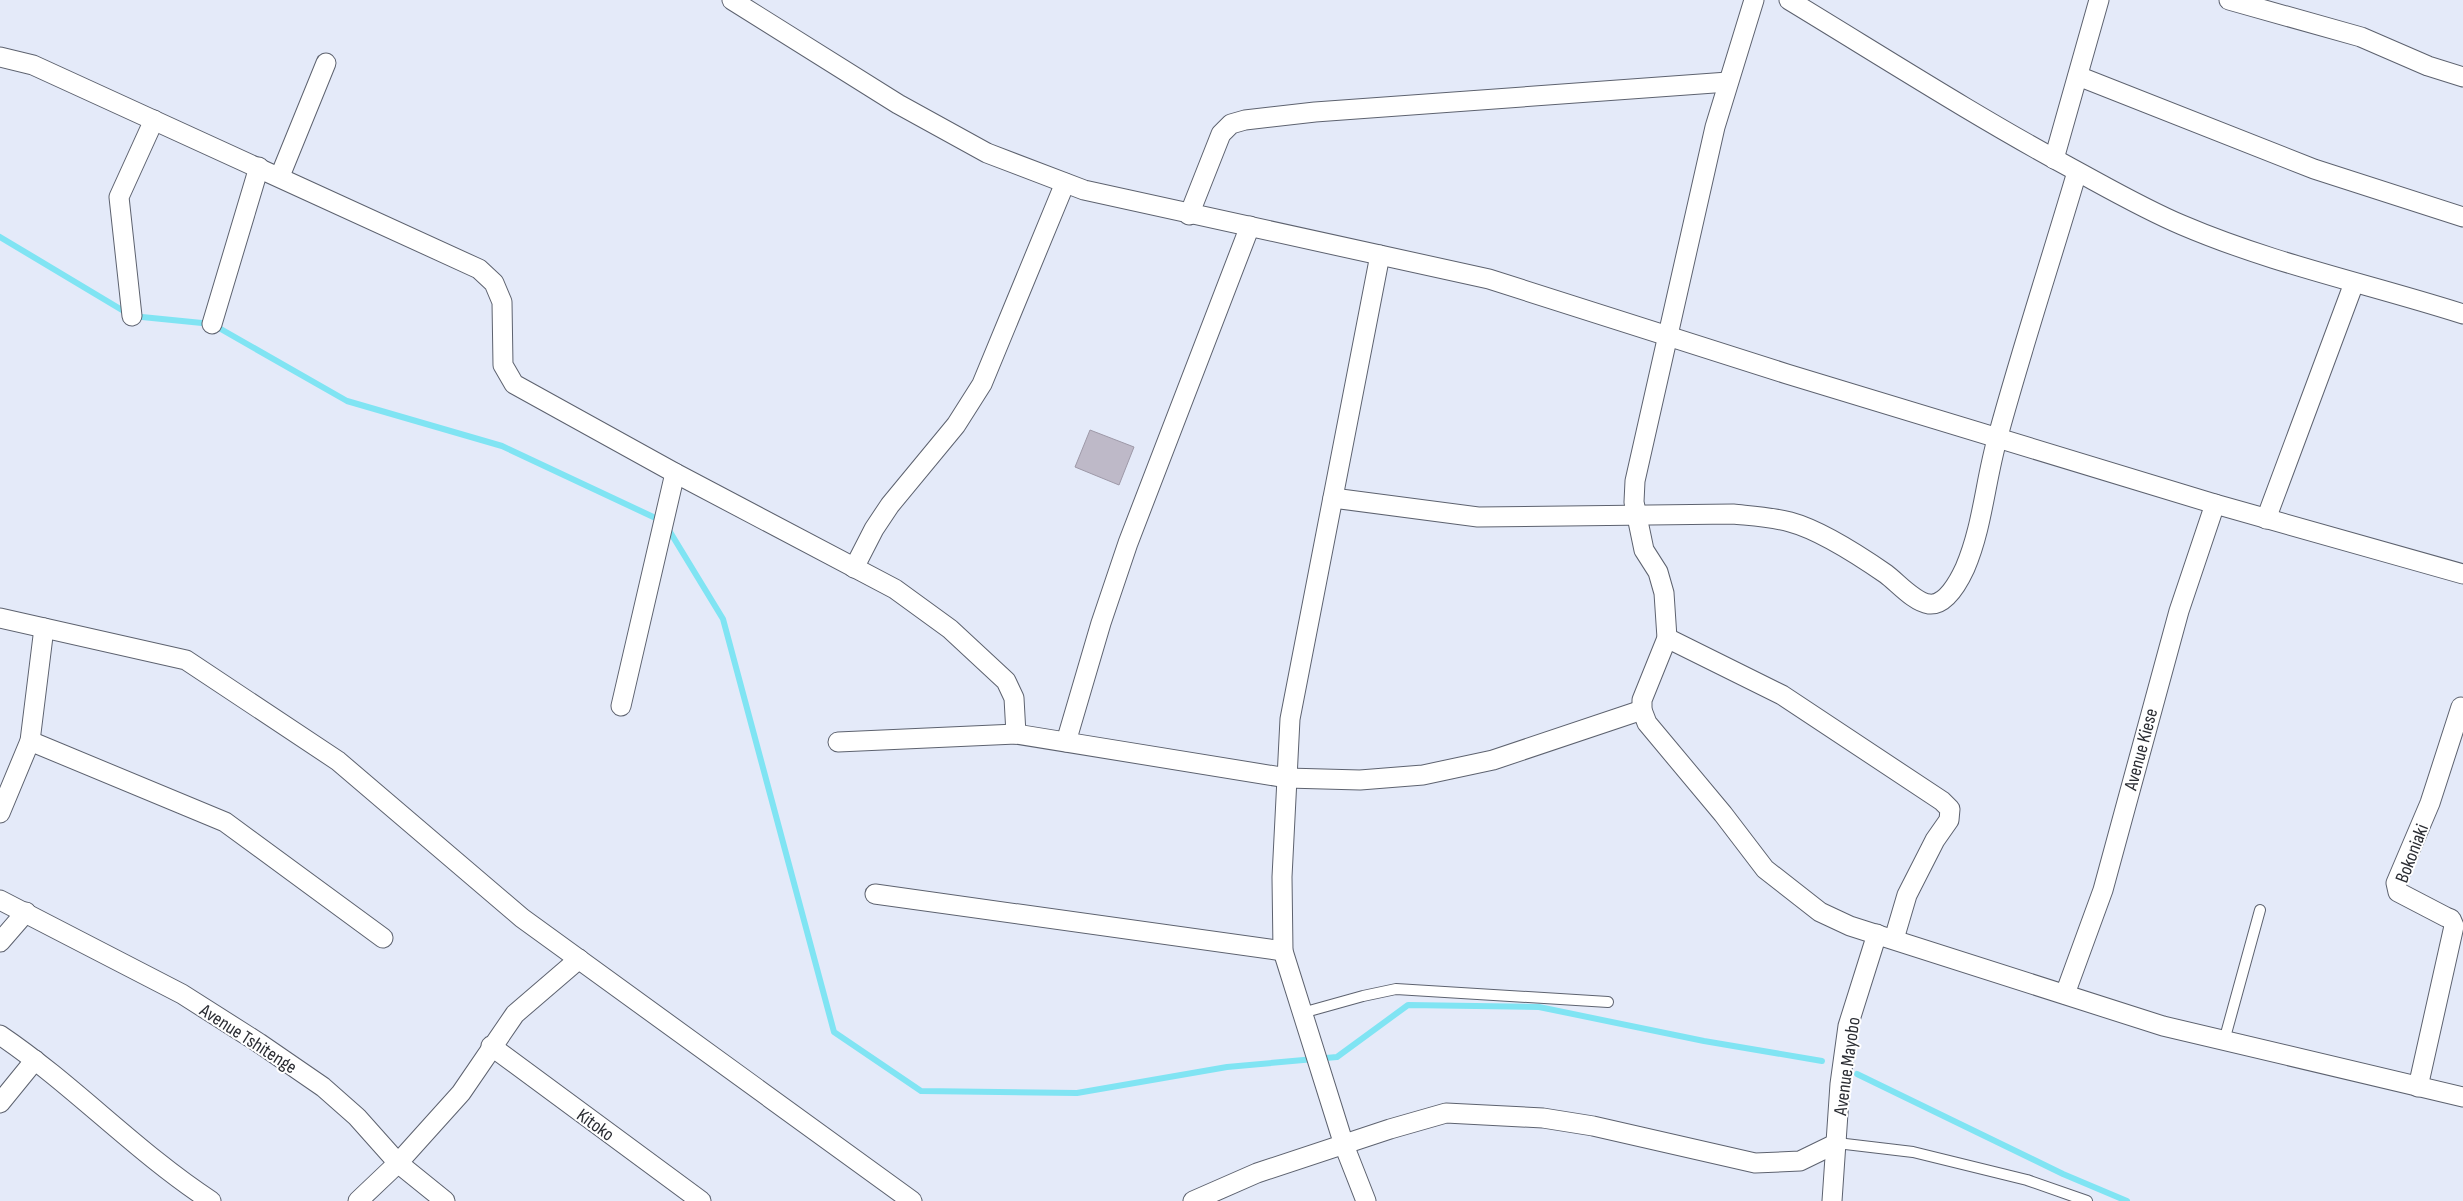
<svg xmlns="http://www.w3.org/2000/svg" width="2463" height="1201" viewBox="0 0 2463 1201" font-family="'Sofia Sans Condensed',sans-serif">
<rect width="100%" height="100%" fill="#e4eaf9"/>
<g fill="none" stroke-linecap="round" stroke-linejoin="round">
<g stroke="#80e4f3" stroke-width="6">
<path d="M0,237L132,316L212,324L347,401L502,446L664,522L723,619L834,1032L921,1091L1077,1093L1227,1067L1337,1057L1408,1005L1539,1007L1704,1041L1822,1061"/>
<path d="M1857,1074L2063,1174L2127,1201"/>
</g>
</g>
<path fill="#beb9c8" stroke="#9e99a8" d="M1090,430L1134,447L1119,485L1075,467Z"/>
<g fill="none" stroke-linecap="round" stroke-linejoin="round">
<g stroke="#5d626f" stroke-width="12">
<g id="service">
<path d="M1302,1013L1363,996L1396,989L1608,1002"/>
<path d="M2224,1041L2260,910"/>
<path d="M1837,1143L1913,1152L2027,1180L2087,1201"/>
</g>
</g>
<g stroke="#5d626f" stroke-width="21">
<g id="minor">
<path d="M732,0L898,104L987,153L1084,190L1489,279L1787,374L2215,504L2463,574"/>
<path d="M1754,0L1715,127L1635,481L1634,502L1644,550L1658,572L1664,593L1667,638L1642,700V710L1647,723L1723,814L1765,869L1820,912L1850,926L2163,1026L2463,1097"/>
<path d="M1789,0C1883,57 1975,116 2071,168C2108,188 2144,209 2182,225C2273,264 2369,284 2463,314"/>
<path d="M2229,0L2361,37L2428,66L2463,77"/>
<path d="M0,57L33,65L479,269L494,283L502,302L503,365L514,384L675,473L895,589L950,629L1006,681L1014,698L1016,734"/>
<path d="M2078,76L2314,169L2463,217"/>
<path d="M2054,159L2099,0"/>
<path d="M280,176L326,63"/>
<path d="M1189,215L1221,134L1231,124L1245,120L1315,112L1728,82"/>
<path d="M132,316L119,197L154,120"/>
<path d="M212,324L259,167"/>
<path d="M1333,498L1478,517L1733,514C1752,516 1771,517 1790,522C1820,530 1860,556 1886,574C1898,583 1914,602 1929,604C1946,606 1959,581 1965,568C1983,526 1985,481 1998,436C2022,348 2051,260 2077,172"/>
<path d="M2266,519L2354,283"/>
<path d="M854,568L874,529L890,505L956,425L982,384L1065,183"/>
<path d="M0,618L186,660L338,761L522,918L912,1201"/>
<path d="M1667,638L1782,695L1942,801L1950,809L1949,820L1935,840L1907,895L1894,939"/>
<path d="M621,706L675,473"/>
<path d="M30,741L225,822L383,938"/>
<path d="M838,742L1016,734L1287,778L1360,780L1423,775L1493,760L1642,710"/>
<path d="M1066,742L1101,623L1128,543L1250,226"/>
<path d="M0,813L30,741L44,628"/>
<path d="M875,894L1283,951"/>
<path d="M0,900L182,994L259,1043L323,1087L357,1117L398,1163L445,1201"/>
<path d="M0,942L26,912"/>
<path d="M2065,994L2103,890L2179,611L2215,504"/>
<path d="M0,1035C74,1085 136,1152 211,1201"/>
<path d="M491,1046L701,1201"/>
<path d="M2418,1087L2454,926L2451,919L2446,917L2398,892L2396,883L2430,803L2461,707"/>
<path d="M0,1103L35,1060"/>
<path d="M358,1201L398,1163L461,1093L515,1014L579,959"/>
<path d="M1193,1201L1257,1173L1390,1129L1446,1113L1543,1118L1593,1126L1755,1163L1800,1161L1837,1143"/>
<path d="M1366,1201L1344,1145L1283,951L1282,877L1290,719L1380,255"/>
<path d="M1832,1201L1840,1084L1848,1026L1877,934"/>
</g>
</g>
<use href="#service" stroke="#fff" stroke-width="10"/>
<use href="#minor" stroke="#fff" stroke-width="19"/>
</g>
<g text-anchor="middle" stroke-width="4" stroke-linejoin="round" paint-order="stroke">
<g font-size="19" fill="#2b2d33" stroke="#fff">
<text transform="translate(2140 749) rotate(-75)" y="7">Avenue Kiese</text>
<text transform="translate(2411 853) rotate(-69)" y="7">Bokoniaki</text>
<text transform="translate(249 1038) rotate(33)" y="7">Avenue Tshitenge</text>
<text transform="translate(1846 1066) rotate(-82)" y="7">Avenue Mayobo</text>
<text transform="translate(596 1124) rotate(36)" y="7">Kitoko</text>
</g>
</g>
</svg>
